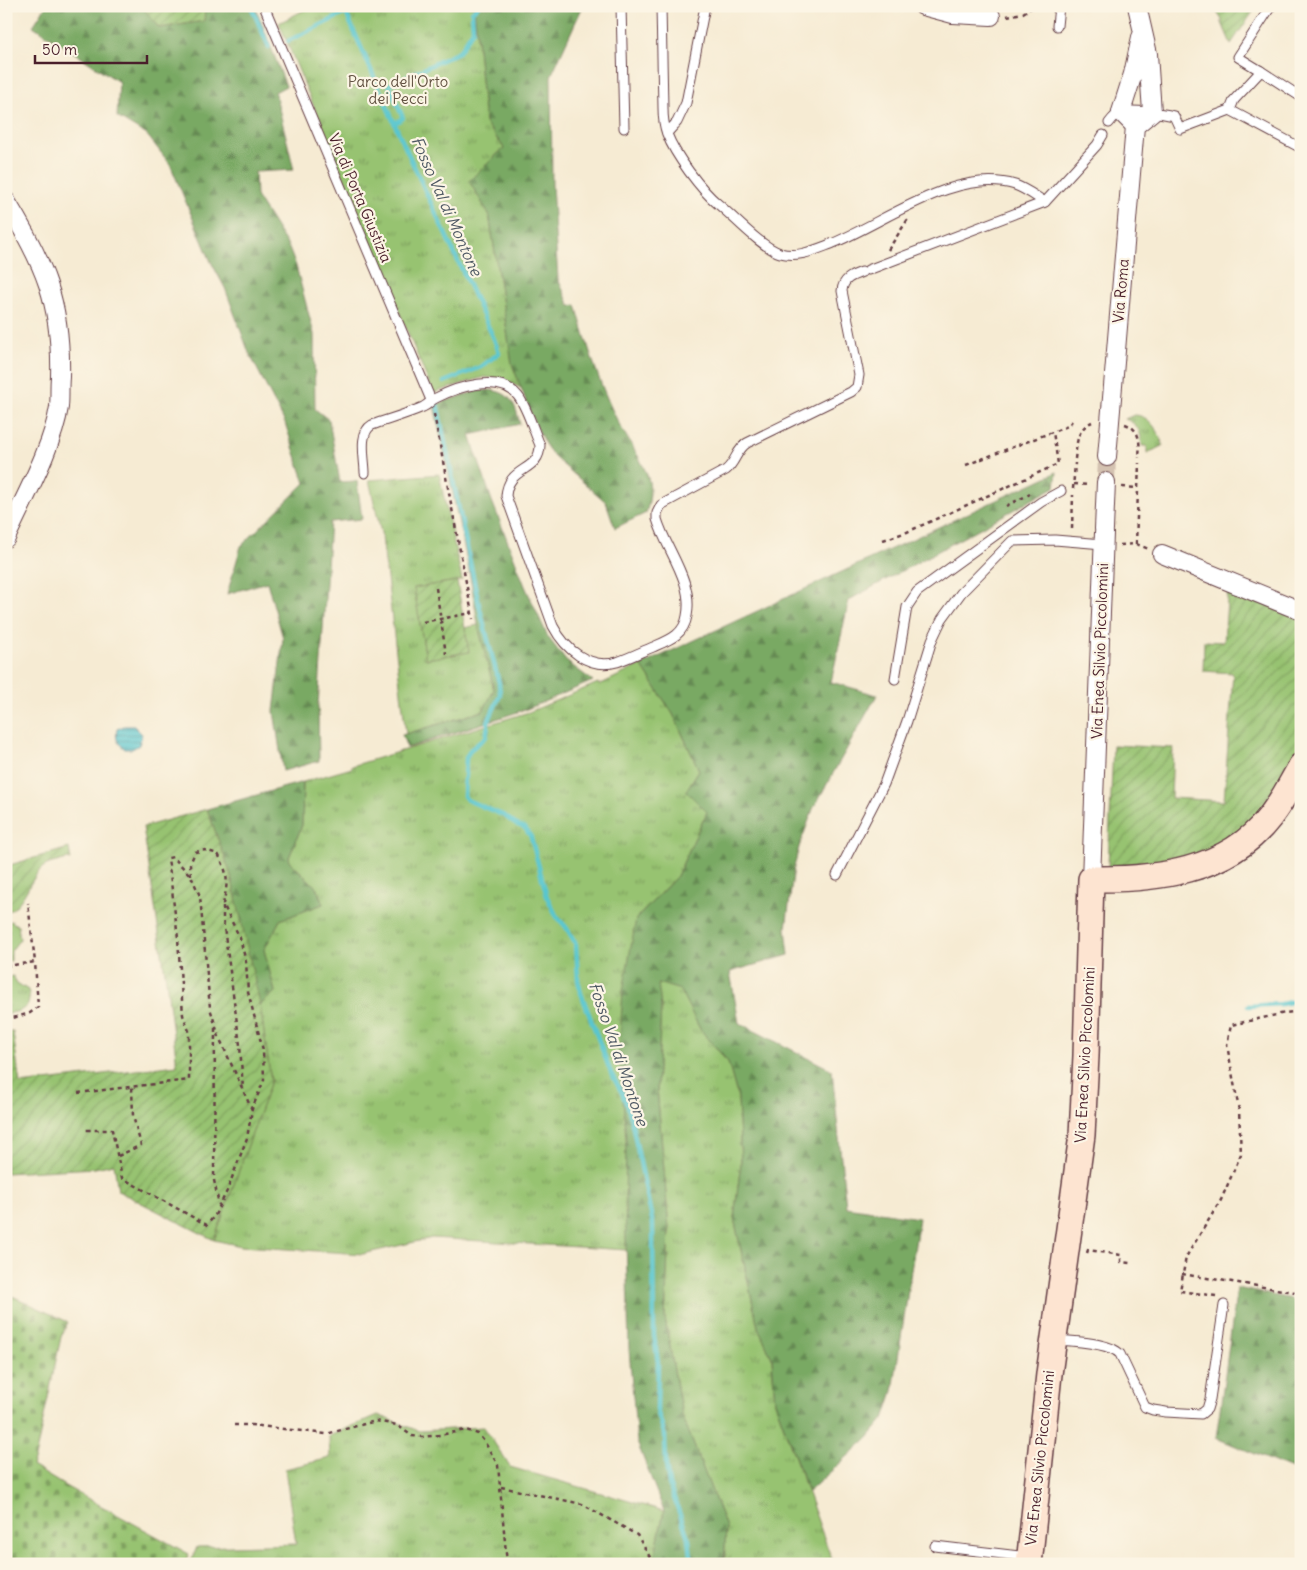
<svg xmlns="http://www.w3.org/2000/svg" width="1307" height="1570" viewBox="0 0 1307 1570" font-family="Delius,sans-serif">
<defs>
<pattern id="grass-tufts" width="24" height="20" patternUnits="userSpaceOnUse" patternTransform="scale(1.25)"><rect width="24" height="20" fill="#97c371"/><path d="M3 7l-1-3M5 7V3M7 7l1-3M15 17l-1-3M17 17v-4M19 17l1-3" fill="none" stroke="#7d9e5d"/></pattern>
<pattern id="forest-firs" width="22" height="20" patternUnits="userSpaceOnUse" patternTransform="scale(1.25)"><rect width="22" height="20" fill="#79a963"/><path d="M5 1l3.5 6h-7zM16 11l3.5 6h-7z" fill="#658952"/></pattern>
<pattern id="cemetery-stones" width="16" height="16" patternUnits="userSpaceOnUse" patternTransform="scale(1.25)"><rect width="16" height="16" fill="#97c371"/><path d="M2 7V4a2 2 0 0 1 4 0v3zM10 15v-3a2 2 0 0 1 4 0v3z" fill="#7d9e5d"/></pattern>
<pattern id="garden-furrows" width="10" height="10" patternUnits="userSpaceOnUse" patternTransform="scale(1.25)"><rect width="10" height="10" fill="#97c371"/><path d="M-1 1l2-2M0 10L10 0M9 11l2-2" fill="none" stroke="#7d9e5d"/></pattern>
<pattern id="water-rules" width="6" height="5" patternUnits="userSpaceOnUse" patternTransform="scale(1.25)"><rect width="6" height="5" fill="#59c6cf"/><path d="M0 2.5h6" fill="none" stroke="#4ca0a8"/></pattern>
</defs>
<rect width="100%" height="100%" fill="#fcf5e5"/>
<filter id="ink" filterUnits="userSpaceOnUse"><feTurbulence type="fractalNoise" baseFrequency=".02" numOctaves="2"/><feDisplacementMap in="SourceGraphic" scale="10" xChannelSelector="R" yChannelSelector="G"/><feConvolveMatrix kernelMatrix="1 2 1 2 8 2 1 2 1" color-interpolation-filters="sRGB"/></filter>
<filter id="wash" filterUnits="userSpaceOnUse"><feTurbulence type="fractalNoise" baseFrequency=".0096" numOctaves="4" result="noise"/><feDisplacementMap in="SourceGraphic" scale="20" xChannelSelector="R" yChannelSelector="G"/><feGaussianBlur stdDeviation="1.12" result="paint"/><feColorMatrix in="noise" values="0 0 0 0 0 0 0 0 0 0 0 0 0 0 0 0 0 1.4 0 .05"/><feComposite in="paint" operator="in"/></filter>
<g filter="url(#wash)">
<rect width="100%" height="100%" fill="#f6ebd3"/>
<g fill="url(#grass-tufts)" stroke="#70714e">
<path d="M312,6H474L485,122L504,148L469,181L489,214L512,363L521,388L501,379L484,377L433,393L279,23Z"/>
<path d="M1134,415C1150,415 1159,432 1163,446L1147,453V446H1142C1141,433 1139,424 1125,419Z"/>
<path d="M439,474L462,580L414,588L426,659L468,652L464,628L478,625L494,690L483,711L406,734L382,537L369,480Z"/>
<path d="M641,665L673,714L699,770L686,791L707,812L677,876L636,919C631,1029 623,1139 627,1250L432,1238L363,1254L241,1246L214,1240L271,1081L260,1005L275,992L264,950L280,920L323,904L316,887L288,860L302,825L303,782L352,768V766L529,712L598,683L599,685Z"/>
<path d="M11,921L18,926L20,939L11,951V961H6V922Z"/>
<path d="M13,976L17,983L28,990C33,1006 22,1013 6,1013V977Z"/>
<path d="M657,983L680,989L700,1029L728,1062L738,1098L741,1163L734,1218L758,1327L772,1358L775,1402L832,1560L864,1564H724L726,1527L682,1415L665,1319L669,1229L657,1088L661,1007Z"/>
<path d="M378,1415L419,1431L484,1427L510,1467L664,1511L653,1564H190L197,1547L296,1544L285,1469L330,1458L329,1436Z"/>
</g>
<g fill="url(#forest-firs)" stroke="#626447">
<path d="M46,6H142L159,28L204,21L205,6H255L286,86L275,92L294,170L255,172L256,196L288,246L296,266L314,334L315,409L329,420L340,482L357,481L362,519L330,522L318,706L319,761L283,771L274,711L283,638L267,582L227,594L241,546L305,483L285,423L249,353L225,288L211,262L170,164L147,135L117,117L119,82L33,26Z"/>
<path d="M474,6H583L551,76L552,185L558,279L570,306L576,305C587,344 598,381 616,418C625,436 640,456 647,475C652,487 650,501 646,513L615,528L606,502L554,457L545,444L534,422L512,364L489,214L469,181L504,148L485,122Z"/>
<path d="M490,390C512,393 515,404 520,424L470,435L492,501L525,586L548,637L566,661L593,681L527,709L407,748L402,735L483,711L494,690L478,625L469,570L434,405L477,391Z"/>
<path d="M1057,472L1055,487L849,600L831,682L877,695L813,809L799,847L794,867L786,928L789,955L730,972L739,1023L832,1070L846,1207L919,1218L893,1391L884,1419L867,1439L808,1492L775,1402L772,1358L758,1327L734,1218L741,1163L738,1098L728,1062L700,1029L680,990L658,983L661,1007L657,1088L669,1229L665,1319L682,1415L726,1527L724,1564H653L664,1511L637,1442L629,1350L625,1202L626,1139L619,1051L623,991L636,919L677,876L707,812L686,791L699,770L673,714L641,665Z"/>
<path d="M303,782L302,825L288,860L316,887L323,904L280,920L264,950L275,992L260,1005L230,872L207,809Z"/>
<path d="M1237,1288L1301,1301V1462L1297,1471L1216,1438Z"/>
</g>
<path fill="url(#cemetery-stones)" stroke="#70714e" d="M6,1293L68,1322L61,1337L35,1458L32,1466L65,1486L189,1554L184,1564H6Z"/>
<g fill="url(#garden-furrows)" stroke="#70714e">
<path d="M142,6H205L204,21L159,28Z"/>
<path d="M1213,6H1257L1231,44L1222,23V20Z"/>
<path d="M457,581L469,652L426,659L414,588Z"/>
<path d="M1228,587L1301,617V749L1265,811L1226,845L1177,863L1108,867L1113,745L1173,748L1171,798L1224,801L1233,673L1203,671L1204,641L1224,642Z"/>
<path d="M207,809L230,872L245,937L260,1005L271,1081L214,1240L118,1191L114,1164L95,1168L6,1173V1032H13L20,1084L177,1065L167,987L143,827Z"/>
<path d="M69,848L71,860L67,859C59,862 46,863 41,869C29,881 22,908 6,912V866Z"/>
</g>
<path fill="url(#water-rules)" stroke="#52727d" d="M124,726H134L142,734L139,745L132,749H125C118,743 115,740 117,729Z"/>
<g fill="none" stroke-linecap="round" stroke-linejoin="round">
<g stroke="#59c6cf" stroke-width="4.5">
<path d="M251,6L269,47"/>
<path d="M346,13L400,136L494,339L499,353L481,367L444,382"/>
<path d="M288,41L360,6"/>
<path d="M395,123L403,118L389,85L459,52L473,30L472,12L478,6"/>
<path d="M437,404L479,605L499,683L500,695L488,722"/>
<path d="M488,725L486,737L470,750L466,758L464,796L467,800L505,816L515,824L525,828L531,837L547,897L557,917L566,927L576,944L578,980L581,993L611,1073L622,1093L630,1114L653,1224L654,1335L658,1363L657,1410L665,1436L666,1465L669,1484L689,1540L692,1564"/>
<path d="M1248,1006L1281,1004L1301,1000"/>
</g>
</g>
</g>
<g filter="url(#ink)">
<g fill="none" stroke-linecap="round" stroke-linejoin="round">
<path stroke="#d4c2b1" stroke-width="18" stroke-dasharray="18 9" stroke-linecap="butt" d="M1106,482L1107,457"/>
<g stroke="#643e44" stroke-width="11">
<g id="lane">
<path d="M264,6L431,400"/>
<path d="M621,6L624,128"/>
<path d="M661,6L663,108C663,117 664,126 667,134C675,155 701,190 718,204C734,217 761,247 780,253C798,258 815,250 831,244C884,223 955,167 1015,185C1026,189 1035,196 1045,202"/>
<path d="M1057,26L1059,6"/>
<path d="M1261,71L1238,57L1271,6"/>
<path d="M1230,110L1301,148"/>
<path d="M1109,123C1112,119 1116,114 1121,112C1132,109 1162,113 1174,116L1180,129L1230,110L1234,100L1261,71L1301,97"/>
<path d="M667,133L677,122L686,103L705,6"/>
<path d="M868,270L1045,202L1097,145L1103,135"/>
<path d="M365,473C365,459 358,433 372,425C389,419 407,414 423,407C428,405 431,400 436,398C457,387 500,373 518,396C527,407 534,432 540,445C540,473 508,465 506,496L553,626C565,649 589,670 617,662C629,658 641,652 653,647C669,640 684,635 687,616C694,581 666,550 657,519V513L661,505L726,470C736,462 736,450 747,443L851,392L857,387L859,375L842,291C843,279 851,276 862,272"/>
<path d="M895,679L907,607L917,592L1041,502L1061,491"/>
<path d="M837,875L884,784L907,721L932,640L942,619L961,593L1012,541L1055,540L1103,544"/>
<path d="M1054,1340C1070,1341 1109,1342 1120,1354L1145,1407L1153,1410L1166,1412L1201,1414L1207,1409L1210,1399L1224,1305"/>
<path d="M935,1546L1029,1557"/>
</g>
</g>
<g stroke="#643e44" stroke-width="20">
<g id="street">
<path d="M923,6L953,14L991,16"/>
<path d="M1135,126L1121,112L1133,74L1141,37"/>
<path d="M6,201C44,263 62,303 60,377C59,387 60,397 59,407C53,447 23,500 6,538"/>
<path d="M1107,457L1135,126L1152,112L1148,54L1137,6"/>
<path d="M1104,529L1106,482"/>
<path d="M1162,554L1301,611"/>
<path d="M1091,879L1104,533"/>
</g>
</g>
<g stroke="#643e44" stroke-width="28">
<path id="secondary" d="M1029,1564L1049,1374L1082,1135L1086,1056L1091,879C1155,880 1227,872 1269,818C1282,802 1291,784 1301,766"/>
</g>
<g stroke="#643e44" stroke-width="2.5" stroke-dasharray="4 4" stroke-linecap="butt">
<path d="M1007,16L1023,13L1034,6"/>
<path d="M888,250L908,219"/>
<path d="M434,414L473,619"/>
<path d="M1125,424C1141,429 1140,444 1139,458"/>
<path d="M1075,459C1077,444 1076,429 1092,422"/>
<path d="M966,465L1068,426L1072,421"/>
<path d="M1074,484L1089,485"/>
<path d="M1122,487L1138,488"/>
<path d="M1073,489L1075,463"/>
<path d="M1006,506L1030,494"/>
<path d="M1072,529L1073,495"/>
<path d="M883,540L907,532L1058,464L1053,432"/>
<path d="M1136,544L1139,463"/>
<path d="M1120,545L1136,544L1149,549"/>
<path d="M436,588L446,654"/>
<path d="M423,622L472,613"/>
<path d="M191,875L190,864L195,852L205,850L218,854C229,874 228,883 223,904L240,938L246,962L248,992L263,1050L264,1080L252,1109"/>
<path d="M223,906V920L240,1045L243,1089"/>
<path d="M6,966L35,962L28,903"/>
<path d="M6,1020L30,1013L38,1007L35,962"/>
<path d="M215,1028L214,1180L219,1205"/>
<path d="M78,1093L189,1080V1031L183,1015L178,938L168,858L173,857L191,876L200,896L210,1008L219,1037L252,1110L247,1138L227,1191L215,1215L207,1225L122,1178L112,1130H84"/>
<path d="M118,1156L141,1145L133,1116L132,1087"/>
<path d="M1087,1253L1088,1250L1121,1255V1262L1130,1263"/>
<path d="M1182,1274L1301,1293"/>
<path d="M1216,1296L1180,1291L1186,1257L1221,1200L1241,1154L1239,1110L1227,1045L1231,1025L1285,1013L1301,1011"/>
<path d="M234,1425H251L326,1434L376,1421L397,1425L412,1436L422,1437L440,1435L466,1430L478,1434L484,1441L498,1465L507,1564"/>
<path d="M501,1487L582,1504L637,1535L654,1564"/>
</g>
<use href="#lane" stroke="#fff" stroke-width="9"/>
<use href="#street" stroke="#fff" stroke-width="18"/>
<use href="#secondary" stroke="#fde4d1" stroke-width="25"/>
</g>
</g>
<g text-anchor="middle" stroke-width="4.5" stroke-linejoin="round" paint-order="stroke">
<g font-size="15" fill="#615040" stroke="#fcf5e5">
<text x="398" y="87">Parco dell'Orto<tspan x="398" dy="17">dei Pecci</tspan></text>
</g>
<g font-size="15" fill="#4a1f2b" stroke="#fcf5e5">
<text transform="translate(360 198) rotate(67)" y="5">Via di Porta Giustizia</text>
<text transform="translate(1121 291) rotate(-85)" y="5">Via Roma</text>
<text transform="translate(1100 651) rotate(-88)" y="5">Via Enea Silvio Piccolomini</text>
<text transform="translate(1085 1055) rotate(-87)" y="5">Via Enea Silvio Piccolomini</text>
<text transform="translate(1040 1458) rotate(-84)" y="5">Via Enea Silvio Piccolomini</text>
</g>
<g font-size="16" font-style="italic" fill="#4f5964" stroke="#fcf5e5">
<text transform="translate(447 206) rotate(66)" y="6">Fosso Val di Montone</text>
<text transform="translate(619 1054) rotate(71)" y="6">Fosso Val di Montone</text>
</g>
</g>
<rect width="1307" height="1570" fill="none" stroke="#fcf5e5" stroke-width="25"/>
<path d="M35 55v8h112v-8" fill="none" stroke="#4a1f2b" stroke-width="2.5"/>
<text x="42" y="55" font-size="15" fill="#4a1f2b" stroke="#fcf5e5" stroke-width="4" paint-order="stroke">50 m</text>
</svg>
